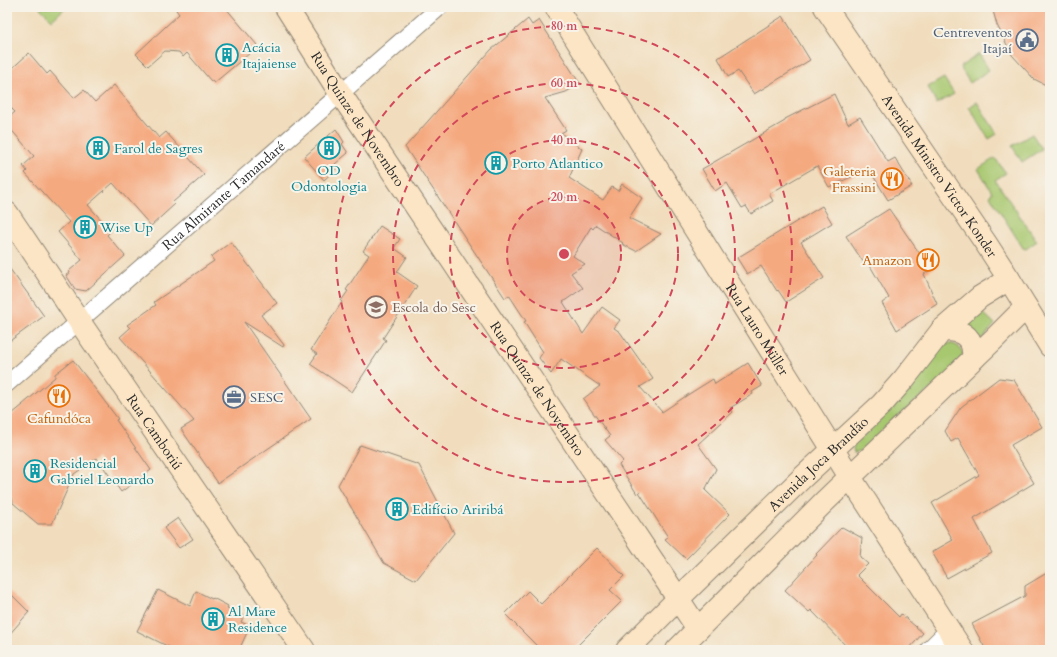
<svg xmlns="http://www.w3.org/2000/svg" width="1057" height="657" viewBox="0 0 1057 657" font-family="Cardo,serif">
<rect width="100%" height="100%" fill="#f7f3e8"/>
<filter id="ink" filterUnits="userSpaceOnUse"><feTurbulence type="fractalNoise" baseFrequency=".025" numOctaves="2"/><feDisplacementMap in="SourceGraphic" scale="8" xChannelSelector="R" yChannelSelector="G"/><feConvolveMatrix kernelMatrix="1 2 1 2 8 2 1 2 1" color-interpolation-filters="sRGB"/></filter>
<filter id="wash" filterUnits="userSpaceOnUse"><feTurbulence type="fractalNoise" baseFrequency=".012" numOctaves="4" result="noise"/><feDisplacementMap in="SourceGraphic" scale="16" xChannelSelector="R" yChannelSelector="G"/><feGaussianBlur stdDeviation="0.9" result="paint"/><feColorMatrix in="noise" values="0 0 0 0 0 0 0 0 0 0 0 0 0 0 0 0 0 1.4 0 .05"/><feComposite in="paint" operator="in"/></filter>
<g filter="url(#wash)">
<rect width="100%" height="100%" fill="#f1ddbd"/>
<g fill="#a8c870" stroke="#6a7a4e">
<path d="M39,7H66L52,20Z"/>
<path d="M979,54L989,70L970,83L960,67Z"/>
<path d="M944,78L954,94L937,104L928,87Z"/>
<path d="M977,102L997,134L989,139L969,107Z"/>
<path d="M1032,134L1042,149L1022,162L1012,146Z"/>
<path d="M995,158L1006,173L995,180L1037,241L1026,249L1023,248L990,196L992,192L978,169Z"/>
<path d="M982,312L995,324L977,345L960,327Z"/>
<path d="M946,344C954,343 959,345 963,353L958,367L895,418L860,451L856,452H854L853,449L854,445L887,411L942,346Z"/>
</g>
<g id="blocks">
<g fill="#f5a97f">
<path d="M174,7H225L257,45L255,47L256,48L214,83L212,81H211L187,53L183,57L179,52L165,51L148,66L136,54L179,14Z"/>
<path d="M992,7H1050V87L1034,79L1012,55L997,25Z"/>
<path d="M783,16L810,60L754,94L738,71L728,77L718,58Z"/>
<path d="M528,19L532,25L539,20L580,84L566,92L545,98L566,130L561,133L582,149L569,178L603,200L612,187L618,191L622,184L642,198L629,218L661,234L636,251L622,244L623,243L596,225L593,229L591,227L573,256L585,264L571,273L583,288L563,302L583,334L602,307L620,320L614,328L620,332L653,379L640,387L662,412L689,394L713,379L715,384L748,363L762,386L752,392L753,394L730,408L733,412L698,444L716,469L705,490L730,514L686,559L665,539L668,537L639,492L637,494L619,465L623,461L605,440L610,436L583,399L600,386L561,359L551,374L539,358L543,352L524,322L526,321L509,295L505,298L405,147L491,50Z"/>
<path d="M29,53L47,74L50,71L74,98L84,90L95,102L114,85L159,138L166,132L204,175L173,202L175,204L151,226L113,183L88,205L111,231L107,235L125,256L86,291L75,289L66,275L70,273L69,271L82,260L58,232L69,222L25,173L27,171L23,166L34,156L7,125V119L15,112L7,104V73Z"/>
<path d="M834,94L848,124L860,117L888,162L895,158L912,186L888,200L869,169L829,187L817,166L769,194L773,201L751,214L746,206L742,208L727,183L715,191L702,169L785,121V119Z"/>
<path d="M336,129L344,142L342,144L348,153L335,164L338,167L324,180L304,157Z"/>
<path d="M822,206L832,223L801,242L824,278L786,302L778,290L777,291L761,266L747,274L737,258Z"/>
<path d="M889,209L920,254L929,249L939,265L924,274L937,304L897,330L882,303L889,298L869,264L866,266L846,236Z"/>
<path d="M380,226L400,239L394,248L407,257L397,272L417,286L383,338L386,340L352,392L310,364L317,354L311,350L342,302L341,301L348,291L346,290L369,255L363,251Z"/>
<path d="M231,242L277,303L261,315L284,345L283,347L244,322L311,419L218,483L181,429L194,421L120,337L130,328L127,325L156,305L154,302L214,261L211,257Z"/>
<path d="M7,265L44,316L7,343Z"/>
<path d="M73,360L118,419L116,420L151,470L121,492L97,458L74,474L52,524H38L13,503L12,498L7,494V418L23,405H22L55,377V374Z"/>
<path d="M999,378L1014,380L1042,427L1011,445L1034,483L974,519L992,553L947,578L932,552L953,540L932,503L979,475L958,438L951,442L945,431L961,407Z"/>
<path d="M360,445L419,465L454,533L416,580L384,563L338,485Z"/>
<path d="M178,518L193,539L179,548L164,528Z"/>
<path d="M842,527L862,538L860,557L868,564L857,575L899,617L901,614L923,633L908,650H850L811,610L809,612L785,590L817,555L816,554Z"/>
<path d="M597,548L624,576L610,590L622,601L573,650H541L505,614L528,591L541,604Z"/>
<path d="M1050,571V646L1044,650H986L972,624L1025,596V586Z"/>
<path d="M7,590L29,612L7,637Z"/>
<path d="M158,590L190,606L196,591L212,599L213,598L228,606L227,608L244,616L241,622L250,626L239,650H175L137,631Z"/>
</g>
</g>
</g>
<g filter="url(#ink)">
<use href="#blocks" fill-opacity="0" stroke="#8e8474" stroke-width="1"/>
<g fill="none" stroke-linecap="round" stroke-linejoin="round">
<g stroke="#8e8474" stroke-width="18">
<g id="street">
<path id="s1" d="M7,384L440,7"/>
<path d="M928,650L949,629"/>
</g>
</g>
<g stroke="#8e8474" stroke-width="24">
<g id="secondary">
<path id="s2" d="M286,7L340,93L667,582L698,629"/>
<path id="s3" d="M556,7L850,477L962,650"/>
<path id="s4" d="M825,7L987,245L1009,279L1050,346"/>
<path id="s5" d="M7,213L60,292L79,321L304,650"/>
<path d="M942,330C955,330 966,331 972,345C973,348 973,354 974,358"/>
<path id="s6" d="M627,650L678,599L802,478L882,404L904,379L942,330L980,297L1009,279"/>
<path d="M677,650L824,502L974,358L993,340L1026,307"/>
</g>
</g>
<use href="#street" stroke="#fff" stroke-width="16"/>
<use href="#secondary" stroke="#fce5c4" stroke-width="22"/>
</g>
</g>
<circle cx="564" cy="254" r="57" fill="#d1495b" fill-opacity=".12"/>
<g fill="none" stroke="#d1495b" stroke-width="2" stroke-dasharray="7 5">
<circle cx="564" cy="254" r="57"/>
<circle cx="564" cy="254" r="114"/>
<circle cx="564" cy="254" r="171"/>
<circle cx="564" cy="254" r="228"/>
</g>
<defs>
<g id="civic-ring" transform="scale(1.15)"><circle r="9.5" fill="#f7f3e8" stroke="#5c6f8a" stroke-width="1.5"/><path d="M-.6-6.5H3V-4.5H.6V-3L4-1V1h2V6H-6V1h2V-1L-.6-3ZM-1.2 2.5V6h2.4V2.5Z" fill="#5c6f8a"/></g>
<g id="building-ring" transform="scale(1.15)"><circle r="9.5" fill="#f7f3e8" stroke="#0f9aa8" stroke-width="1.5"/><path d="M-4-6H4V6H1V3H-1V6H-4ZM-2.5-4.3h1.7v1.8h-1.7ZM.8-4.3h1.7v1.8H.8ZM-2.5-1h1.7V.8h-1.7ZM.8-1h1.7V.8H.8Z" fill="#0f9aa8"/></g>
<g id="restaurant-ring" transform="scale(1.15)"><circle r="9.5" fill="#f7f3e8" stroke="#e8710a" stroke-width="1.5"/><path d="M-5-6h1v4h1v-4h1v4h1v-4h1v5L-1.5 .5V6h-2V.5L-5-1ZM5-6V6H3V1.5H1.5Q1.5-4 5-6Z" fill="#e8710a"/></g>
<g id="school-ring" transform="scale(1.15)"><circle r="9.5" fill="#f7f3e8" stroke="#8d6e63" stroke-width="1.5"/><path d="M0-5L7-2L0 1L-7-2ZM-4 1L0 2.5L4 1V4Q0 6-4 4Z" fill="#8d6e63"/></g>
<g id="office-ring" transform="scale(1.15)"><circle r="9.5" fill="#f7f3e8" stroke="#5c6f8a" stroke-width="1.5"/><path d="M-6-3h4V-5.5h4V-3h4V5H-6ZM-1-4.5V-3h2v-1.5ZM-6 0V1H6V0Z" fill="#5c6f8a"/></g>
</defs>
<g fill-rule="evenodd">
<use href="#civic-ring" x="1027" y="40"/>
<use href="#building-ring" x="227" y="55"/>
<use href="#building-ring" x="98" y="148"/>
<use href="#building-ring" x="329" y="148"/>
<use href="#building-ring" x="496" y="163"/>
<use href="#restaurant-ring" x="892" y="179"/>
<use href="#building-ring" x="85" y="227"/>
<use href="#restaurant-ring" x="928" y="260"/>
<use href="#school-ring" x="376" y="307"/>
<use href="#restaurant-ring" x="59" y="396"/>
<use href="#office-ring" x="234" y="397"/>
<use href="#building-ring" x="35" y="471"/>
<use href="#building-ring" x="397" y="509"/>
<use href="#building-ring" x="213" y="619"/>
</g>
<g text-anchor="middle" stroke-width="4" stroke-linejoin="round" paint-order="stroke">
<g font-size="14" fill="#4e5e75" stroke="#f7f3e8" text-anchor="end">
<text x="1012" y="37">Centreventos<tspan x="1012" dy="16">Itajaí</tspan></text>
<text x="250" y="402" text-anchor="start">SESC</text>
</g>
<g font-size="14" fill="#0d838f" stroke="#f7f3e8" text-anchor="start">
<text x="242" y="52">Acácia<tspan x="242" dy="16">Itajaiense</tspan></text>
<text x="114" y="153">Farol de Sagres</text>
<text x="512" y="168">Porto Atlantico</text>
<text x="329" y="175" text-anchor="middle">OD<tspan x="329" dy="16">Odontologia</tspan></text>
<text x="100" y="232">Wise Up</text>
<text x="50" y="468">Residencial<tspan x="50" dy="16">Gabriel Leonardo</tspan></text>
<text x="412" y="514">Edifício Ariribá</text>
<text x="228" y="616">Al Mare<tspan x="228" dy="16">Residence</tspan></text>
</g>
<g font-size="14" fill="#2b2b2b" stroke="#f7f3e8">
<text dy="5" stroke="none"><textPath href="#s2" startOffset="133">Rua Quinze de Novembro</textPath></text>
<text dy="5" stroke="none"><textPath href="#s4" startOffset="204">Avenida Ministro Victor Konder</textPath></text>
<text dy="5" stroke="none"><textPath href="#s1" startOffset="287">Rua Almirante Tamandaré</textPath></text>
<text dy="5" stroke="none"><textPath href="#s3" startOffset="380">Rua Lauro Müller</textPath></text>
<text dy="5" stroke="none"><textPath href="#s2" startOffset="457">Rua Quinze de Novembro</textPath></text>
<text dy="5" stroke="none"><textPath href="#s5" startOffset="264">Rua Camboriú</textPath></text>
<text dy="5" stroke="none"><textPath href="#s6" startOffset="267">Avenida Joca Brandão</textPath></text>
</g>
<g font-size="14" fill="#c56008" stroke="#f7f3e8" text-anchor="end">
<text x="876" y="176">Galeteria<tspan x="876" dy="16">Frassini</tspan></text>
<text x="912" y="265">Amazon</text>
<text x="59" y="423" text-anchor="middle">Cafundóca</text>
</g>
<g font-size="14" fill="#785e54" stroke="#f7f3e8" text-anchor="start">
<text x="392" y="312">Escola do Sesc</text>
</g>
</g>
<circle cx="564" cy="254" r="6" fill="#d1495b" stroke="#f7f3e8" stroke-width="2"/>
<g font-size="12" text-anchor="middle" font-weight="bold" fill="#d1495b" stroke="#f7f3e8" stroke-width="4" stroke-linejoin="round" paint-order="stroke">
<text x="564" y="30">80 m</text>
<text x="564" y="87">60 m</text>
<text x="564" y="144">40 m</text>
<text x="564" y="201">20 m</text>
</g>
<rect width="1057" height="657" fill="none" stroke="#f7f3e8" stroke-width="24"/>
</svg>
